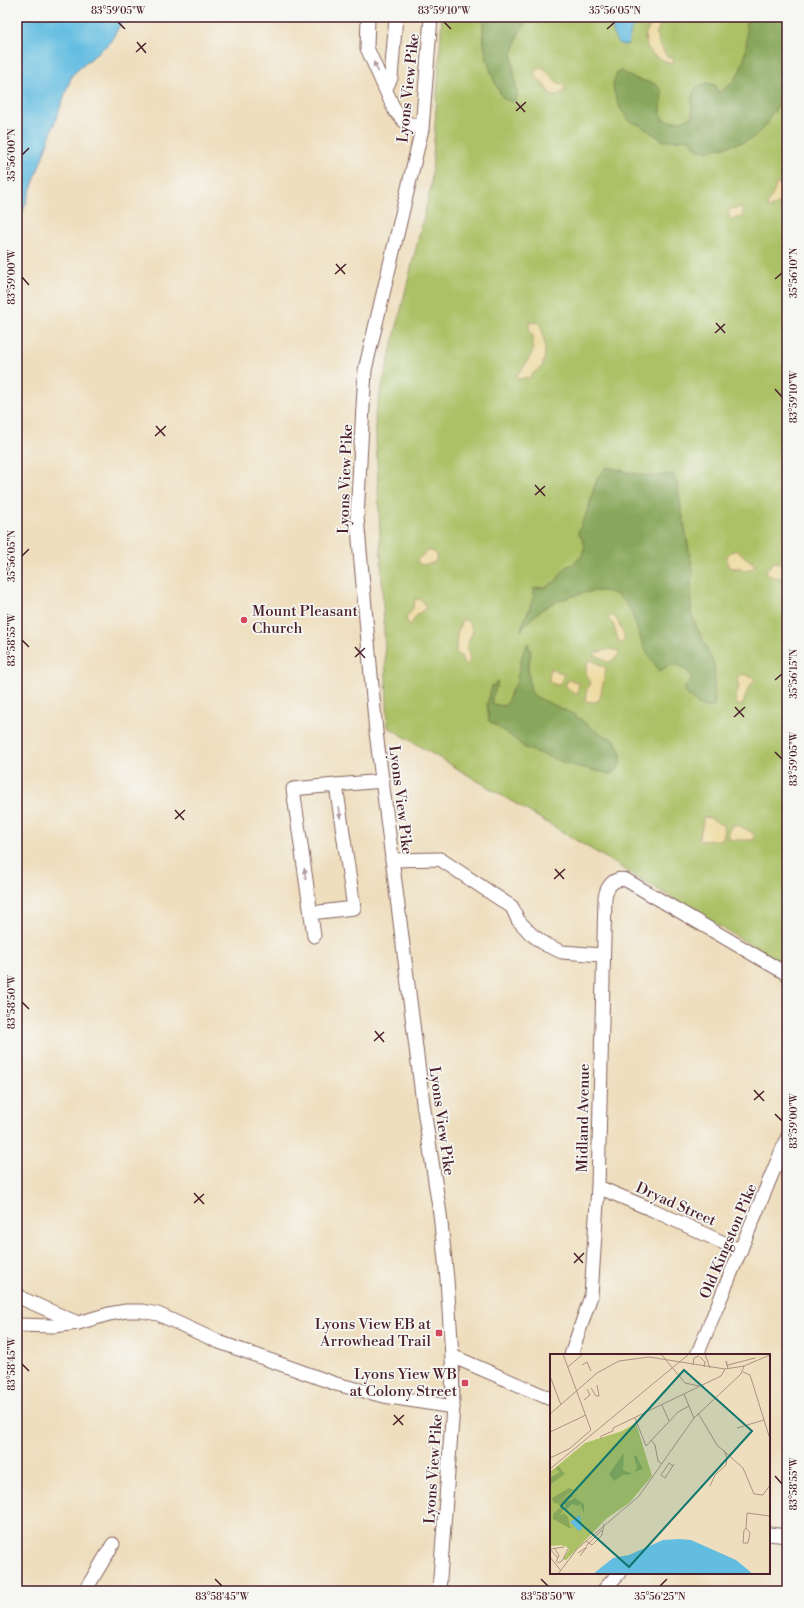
<svg xmlns="http://www.w3.org/2000/svg" width="804" height="1608" viewBox="0 0 804 1608" font-family="'Libre Bodoni',serif">
<rect width="100%" height="100%" fill="#f6f6f2"/>
<filter id="ink" filterUnits="userSpaceOnUse"><feTurbulence type="fractalNoise" baseFrequency=".025" numOctaves="2"/><feDisplacementMap in="SourceGraphic" scale="8" xChannelSelector="R" yChannelSelector="G"/><feConvolveMatrix kernelMatrix="1 2 1 2 8 2 1 2 1" color-interpolation-filters="sRGB"/></filter>
<filter id="wash" filterUnits="userSpaceOnUse"><feTurbulence type="fractalNoise" baseFrequency=".012" numOctaves="4" result="noise"/><feDisplacementMap in="SourceGraphic" scale="16" xChannelSelector="R" yChannelSelector="G"/><feGaussianBlur stdDeviation="0.9" result="paint"/><feColorMatrix in="noise" values="0 0 0 0 0 0 0 0 0 0 0 0 0 0 0 0 0 1.4 0 .05"/><feComposite in="paint" operator="in"/></filter>
<g filter="url(#wash)">
<rect width="100%" height="100%" fill="#eedebd"/>
<path fill="#acc166" stroke="#7b7048" d="M442,17H787V967L388,727L375,415L431,187Z"/>
<g fill="#89a75b" stroke="#6a6343">
<path d="M484,17H530L519,33L512,55L517,94V98L514,102L506,100L503,98C490,77 480,42 484,17Z"/>
<path d="M746,17H784L787,24V76L780,104L771,115L767,124L753,138L744,142L707,151L698,150L689,139L664,141L638,124L629,121L620,108L614,92L613,82L617,73L622,71L633,78L656,84L662,91L661,113L663,119C672,123 684,122 692,116C693,99 687,88 707,83L715,85L718,93C747,78 748,45 746,17Z"/>
<path d="M607,467L641,475L655,476L673,474L677,484L693,572L691,583V614L715,667L714,690L715,701L713,707C702,710 687,697 683,688C689,686 690,683 691,676C681,663 673,662 660,671C652,661 644,649 640,637C637,629 635,621 632,614C620,585 597,589 573,596C551,602 534,612 521,631C524,615 535,604 534,588L545,587L556,581L567,566L572,565L582,556L585,545L578,532C582,523 586,515 589,506C594,491 594,477 607,467Z"/>
<path d="M528,643L531,652L528,668L531,692L536,697L573,714L599,733L615,740L621,754V761L617,770L610,774L571,765L525,748L511,736L489,721L487,704L492,686L498,682L492,698V704L504,706L508,701L512,688L516,684L522,655Z"/>
</g>
<g fill="#eeda9e" stroke="#9c7c64">
<path d="M657,24L659,28L656,33L659,39L658,43C665,48 662,57 673,59L674,62L671,64L653,55L647,47L645,35L650,26Z"/>
<path d="M540,67L545,69C551,77 555,83 565,85L564,91L558,95L550,94C548,92 547,87 544,85C540,80 534,79 536,70Z"/>
<path d="M778,183L784,189V197L777,205L769,208L767,206C770,198 775,193 776,184Z"/>
<path d="M741,207L743,213L742,217L731,219L728,214L730,209L732,208L737,209Z"/>
<path d="M538,322C544,329 547,355 543,364C541,370 533,371 530,377L518,379L516,376L524,367L533,351V336L529,331V323Z"/>
<path d="M428,550L436,553V561C431,564 426,565 419,564L417,560Z"/>
<path d="M736,550L754,564L755,567L747,571L740,568H730L727,563V556L731,552Z"/>
<path d="M775,562H777L787,569V578L772,577L766,572L767,569Z"/>
<path d="M415,599C420,598 426,603 426,608L418,614L411,624H408L406,618L413,608Z"/>
<path d="M612,615C618,618 623,633 625,640L621,643H619L613,624L608,619Z"/>
<path d="M464,619L469,623L473,631L467,645L470,661L466,665L463,663L461,656L457,654L456,652L457,634L461,621Z"/>
<path d="M612,649L617,651L619,653L617,657L610,662H607L600,657L593,655L597,652Z"/>
<path d="M591,660L606,668L600,698L598,701L594,702L586,701L585,699L587,689L591,684C587,674 584,674 588,661Z"/>
<path d="M550,668L564,674L560,684L556,685L549,681Z"/>
<path d="M743,674L752,677L755,679L748,689L743,704L739,706L735,701L739,686L737,679L739,676Z"/>
<path d="M569,679L580,684L578,687V694H575L565,686Z"/>
<path d="M704,817C715,818 716,824 723,825L724,837L719,840L699,841L698,840C701,833 703,825 703,818Z"/>
<path d="M736,825L746,829L754,834V840H730L728,832L732,826Z"/>
</g>
<g fill="#63bde1" stroke="#566e86">
<path d="M17,17H125L110,42L72,75L17,228Z"/>
<path d="M606,17H640L631,30L628,44L624,45C610,43 616,25 606,17Z"/>
</g>
</g>
<g filter="url(#ink)">
<g fill="none" stroke-linecap="round" stroke-linejoin="round">
<g stroke="#83625e" stroke-width="15">
<g id="minor">
<path d="M368,17L367,48L395,111L404,121L422,129"/>
<path d="M431,17L422,129L365,370L357,517L376,732L423,1103L440,1214L447,1279L452,1356L453,1407L439,1591"/>
<path d="M386,88L391,78L396,17"/>
<path d="M336,785L383,781"/>
<path d="M392,860L440,859L512,907L518,920L531,934L546,945L562,952L602,955"/>
<path d="M311,913L354,908L336,785L293,789L314,936"/>
<path d="M598,1187L653,1210L741,1251"/>
<path d="M17,1294L23,1299L78,1323"/>
<path d="M17,1325L54,1326L78,1323L109,1314L126,1311H142L158,1314L219,1342L336,1384L384,1396L453,1407"/>
<path d="M571,1355L591,1296L598,1187L605,897C607,886 614,877 626,880L787,974"/>
<path d="M697,1355L787,1138"/>
<path d="M452,1356L551,1399"/>
<path d="M769,1534L787,1536"/>
<path d="M85,1591L113,1544"/>
<path d="M603,1591L619,1573"/>
</g>
</g>
<use href="#minor" stroke="#fff" stroke-width="13"/>
</g>
<defs><path id="oneway-solid" d="M-6-.8H1V-3.2L6.5 0L1 3.2V.8H-6Z"/></defs>
<g fill="#ae9aa0">
<use href="#oneway-solid" transform="translate(376 67) rotate(-115)"/>
<use href="#oneway-solid" transform="translate(340 813) rotate(82)"/>
<use href="#oneway-solid" transform="translate(305 874) rotate(-98)"/>
</g>
</g>
<path fill="none" stroke="#4a1f2b" stroke-width="1.5" d="M118,22L125,29M444,22L451,29M607,29L615,22M137,42L146,53M136,52L146,43M516,102L525,112M516,111L526,102M22,155L29,148M336,264L345,274M335,274L346,264M22,277L29,285M775,279L782,273M716,323L725,333M715,333L725,324M775,389L782,397M156,426L165,436M155,436L166,426M535,485L545,496M535,495L545,486M22,556L29,549M22,640L29,647M355,647L365,658M355,657L365,648M775,680L782,674M735,707L744,717M734,717L745,707M775,752L782,759M175,810L184,820M175,819L185,810M555,869L564,879M554,879L565,869M22,1002L29,1009M375,1031L384,1042M374,1041L384,1032M754,1090L764,1101M754,1100L764,1091M775,1114L782,1121M194,1193L204,1204M194,1203L204,1194M574,1253L583,1263M574,1263L584,1253M22,1364L29,1371M394,1415L403,1425M393,1425L404,1415M775,1476L782,1484M215,1579L222,1586M541,1579L548,1586M660,1586L667,1579"/>
<g fill="#d1495b" stroke="#f6f6f2" stroke-width="1.5">
<circle cx="244" cy="620" r="4"/>
<rect x="435" y="1329" width="8" height="8" rx="2"/>
<rect x="461" y="1379" width="8" height="8" rx="2"/>
</g>
<g text-anchor="middle" stroke-width="3.5" stroke-linejoin="round" paint-order="stroke">
<g font-size="15" fill="#4a1f2b" stroke="#f6f6f2">
<text transform="translate(408 88) rotate(-84)" y="5">Lyons View Pike</text>
<text transform="translate(345 479) rotate(-88)" y="5">Lyons View Pike</text>
<text transform="translate(401 800) rotate(83)" y="5">Lyons View Pike</text>
<text transform="translate(583 1118) rotate(-89)" y="5">Midland Avenue</text>
<text transform="translate(442 1121) rotate(82)" y="5">Lyons View Pike</text>
<text transform="translate(676 1204) rotate(24)" y="5">Dryad Street</text>
<text transform="translate(728 1241) rotate(-67)" y="5">Old Kingston Pike</text>
<text transform="translate(433 1469) rotate(-86)" y="5">Lyons View Pike</text>
</g>
<g font-size="15" fill="#4a1f2b" stroke="#f6f6f2" text-anchor="end">
<text x="252" y="616" text-anchor="start">Mount Pleasant<tspan x="252" dy="17">Church</tspan></text>
<text x="431" y="1329">Lyons View EB at<tspan x="431" dy="17">Arrowhead Trail</tspan></text>
<text x="457" y="1379">Lyons Yiew WB<tspan x="457" dy="17">at Colony Street</tspan></text>
</g>
</g>
<g transform="translate(550 1354)">
<rect width="220" height="220" fill="#eedebd"/>
<path d="M86,69L102,122L79,149L57,164L16,206L13,205L19,196L17,193L11,191L0,192V118L35,89L72,77Z" fill="#acc166"/>
<path d="M74,99L73,116L83,120L73,121L64,127L59,120ZM86,101L93,115L84,118L87,114L84,103ZM8,112L15,120L0,131V124L10,118L6,115ZM19,134L24,136L9,147L22,139L23,142L10,151H8L10,148L7,150L3,148L2,144ZM25,144L34,150V159L30,150L28,152L22,150L15,157V149ZM13,151V157L9,162L14,159L18,163L20,173H24L19,174L3,165V160Z" fill="#89a75b"/>
<path d="M30,161L32,175L29,177L20,168ZM130,185L141,186L186,206L203,220H43L63,204L79,201L113,186Z" fill="#63bde1"/>
<path fill="none" stroke="#ac9283" stroke-width="1" d="M111,0L135,29L149,32M155,0L160,14M150,3L155,8L154,13M32,11L37,8L41,17M143,11L144,4L149,2M178,11L205,4M18,13L33,0M178,13L176,7L178,15M193,18L200,21L220,85M0,22L11,51M41,34L46,42H49L47,31M134,40L144,64M34,46L40,41L37,35M112,51L119,67M148,59L167,91L193,114L204,140L213,141L220,131M0,60L47,19L69,7L99,3L175,15L194,12L220,1M85,64L96,92L128,58L139,52M187,74L214,66M0,78L36,61M51,85V82L63,77V74L171,22L175,15M101,86L105,91L108,107L112,110M0,104L19,95L41,76L13,0M123,112L119,109L111,121L115,124L124,110M0,115L139,0M160,132L165,121L176,111L177,104L174,96M196,174L194,176L193,189H198L200,179L196,174L197,159L220,162M36,187L42,191L52,181L54,170M36,192L52,176M4,194L9,201L6,208M0,195L14,193M0,195L8,204M28,199L37,193L30,202M0,203L11,217M7,209L12,207L18,195M8,220L27,195L89,142L144,64L191,20L194,12"/>
<path fill="#0f766e" fill-opacity="0.15" stroke="#0f766e" stroke-width="2" d="M134,16L202,77L79,213L11,152Z"/>
<rect width="220" height="220" fill="none" stroke="#4a1f2b" stroke-width="2"/>
</g>
<rect width="804" height="1608" fill="none" stroke="#f6f6f2" stroke-width="44"/>
<rect x="22" y="22" width="760" height="1564" fill="none" stroke="#4a1f2b" stroke-width="1.5"/>
<g font-size="10" text-anchor="middle" fill="#4a1f2b">
<text x="118" y="14">83°59'05"W</text>
<text x="444" y="14">83°59'10"W</text>
<text x="615" y="14">35°56'05"N</text>
<text transform="translate(11 155) rotate(-90)" y="4">35°56'00"N</text>
<text transform="translate(793 273) rotate(-90)" y="4">35°56'10"N</text>
<text transform="translate(11 277) rotate(-90)" y="4">83°59'00"W</text>
<text transform="translate(793 397) rotate(-90)" y="4">83°59'10"W</text>
<text transform="translate(11 556) rotate(-90)" y="4">35°56'05"N</text>
<text transform="translate(11 640) rotate(-90)" y="4">83°58'55"W</text>
<text transform="translate(793 674) rotate(-90)" y="4">35°56'15"N</text>
<text transform="translate(793 759) rotate(-90)" y="4">83°59'05"W</text>
<text transform="translate(11 1002) rotate(-90)" y="4">83°58'50"W</text>
<text transform="translate(793 1121) rotate(-90)" y="4">83°59'00"W</text>
<text transform="translate(11 1364) rotate(-90)" y="4">83°58'45"W</text>
<text transform="translate(793 1484) rotate(-90)" y="4">83°58'55"W</text>
<text x="222" y="1600">83°58'45"W</text>
<text x="548" y="1600">83°58'50"W</text>
<text x="660" y="1600">35°56'25"N</text>
</g>
</svg>
